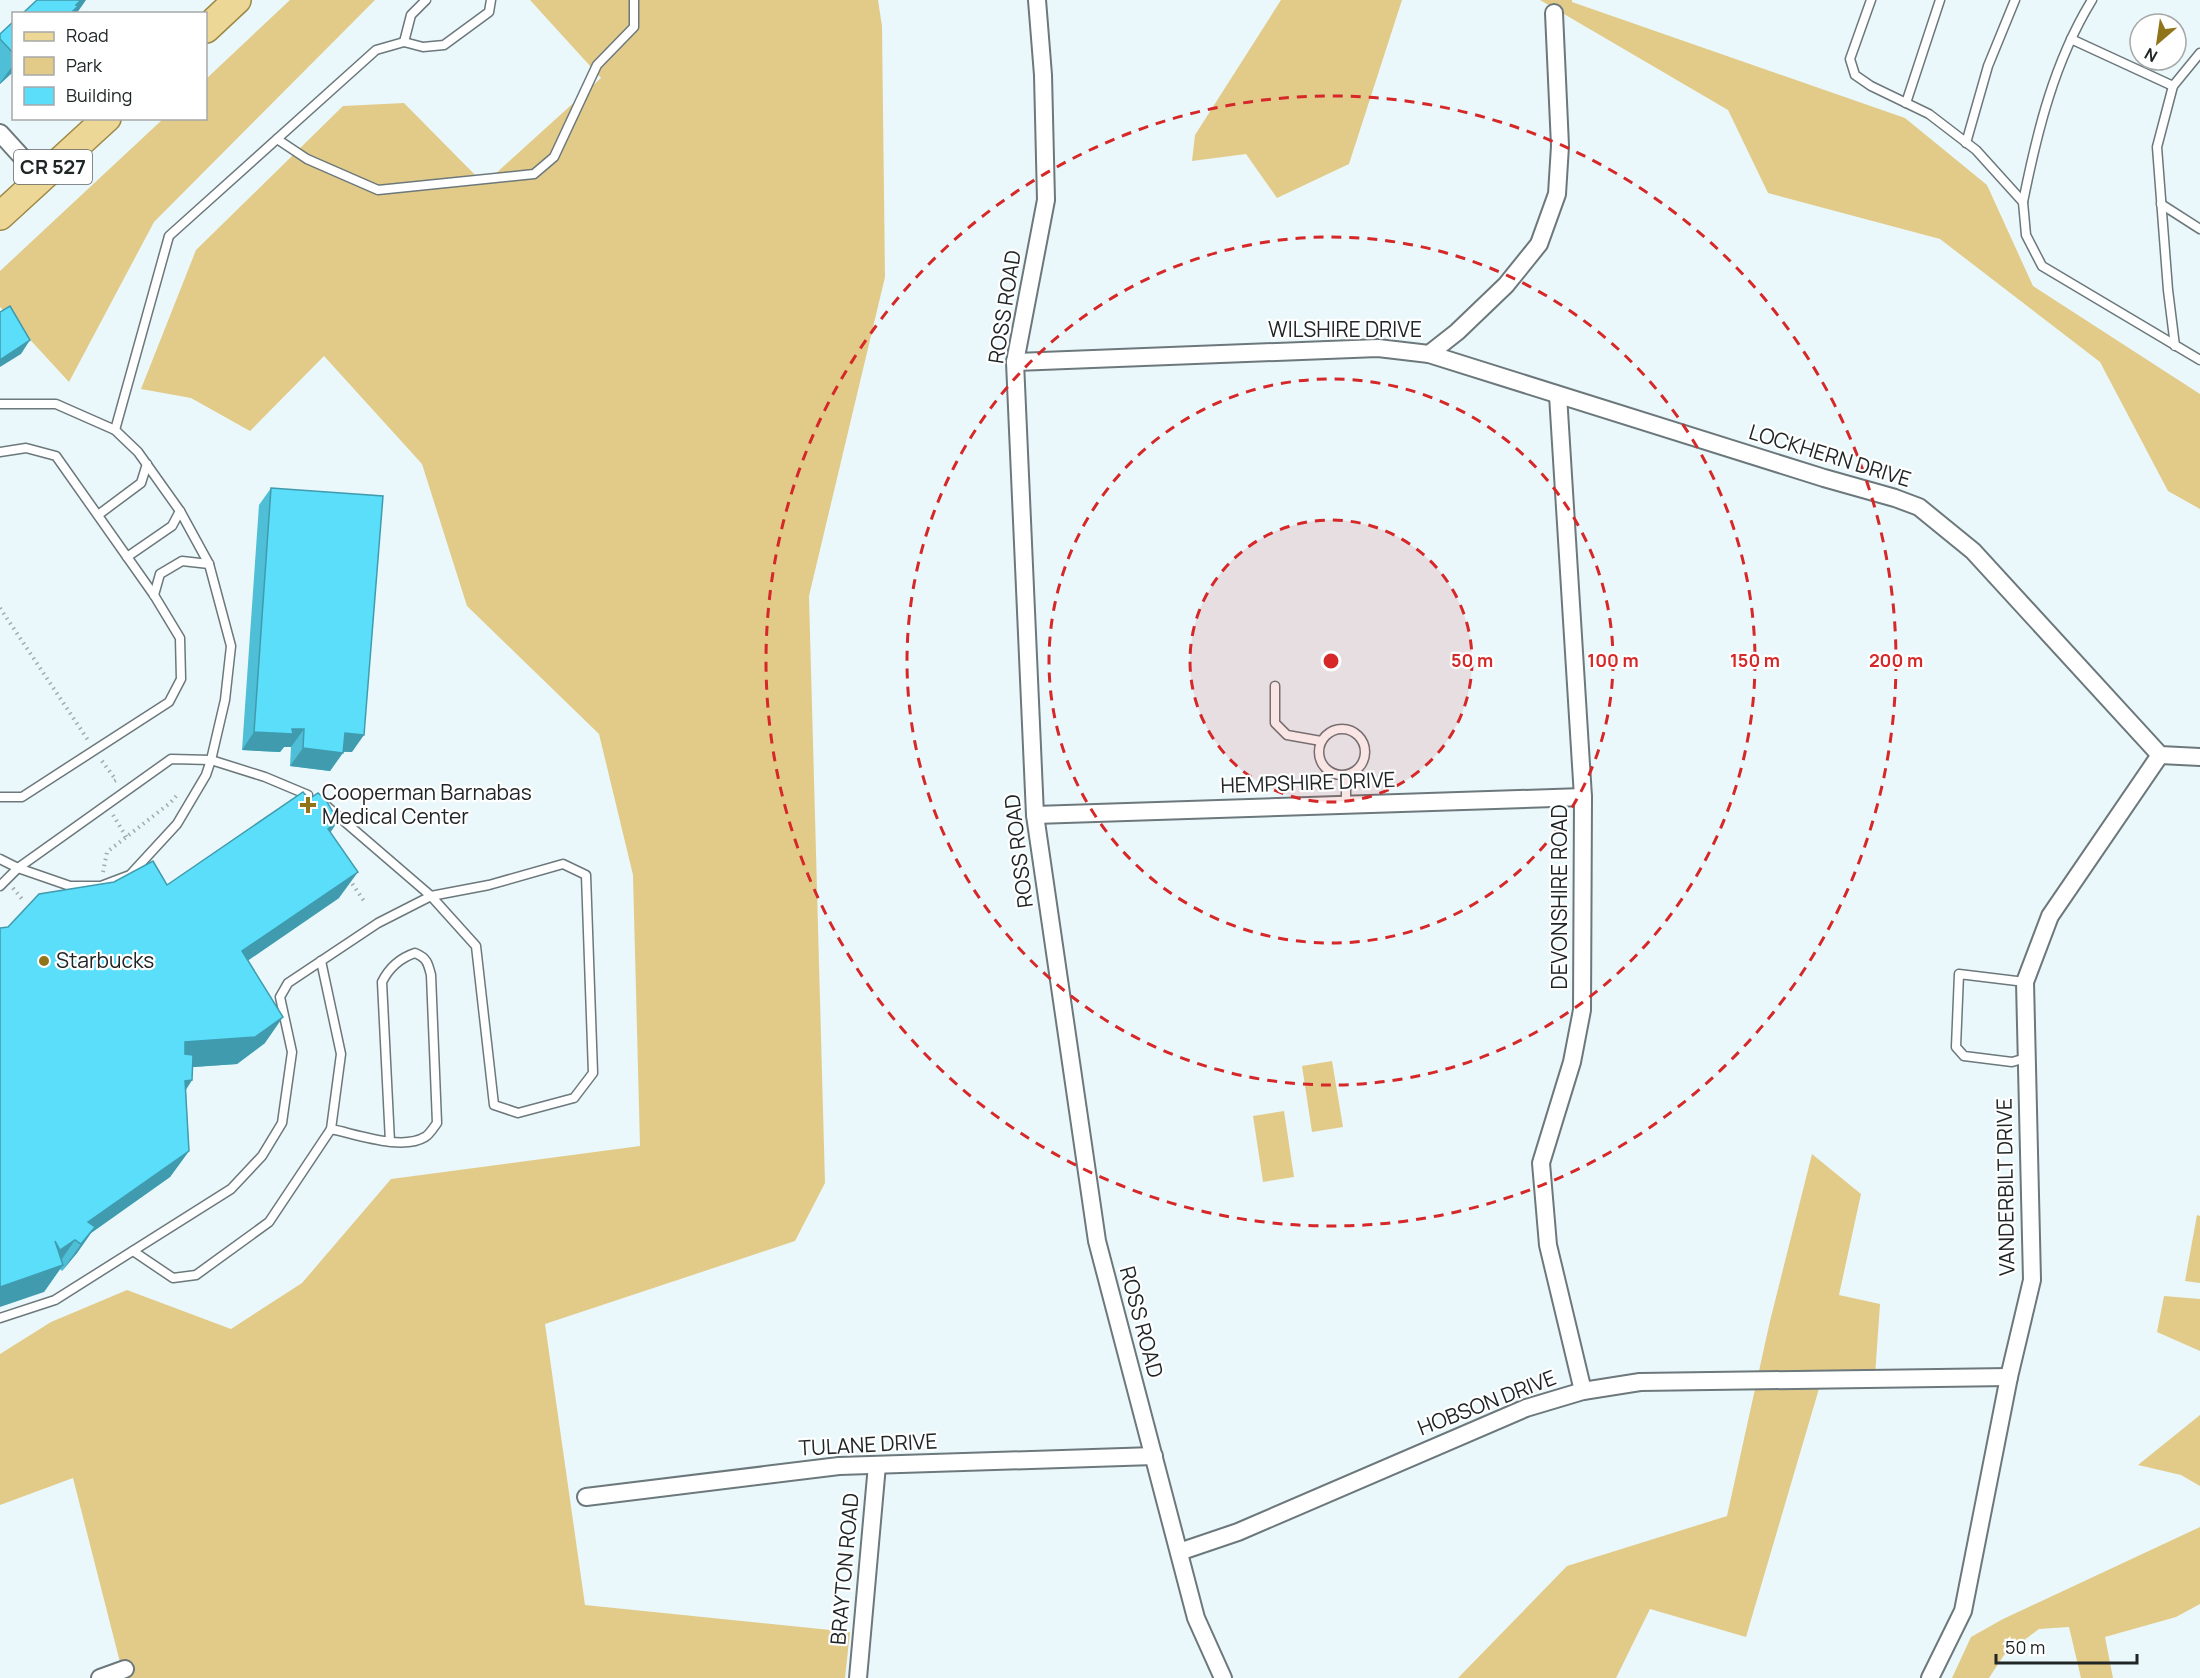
<svg xmlns="http://www.w3.org/2000/svg" width="2200" height="1678" viewBox="0 0 2200 1678" font-family="Manrope,sans-serif">
<rect width="100%" height="100%" fill="#eaf8fb"/>
<g fill="#e2cb89">
<path d="M290,0H375L154,222L69,382L0,307V271L163,119L206,118V79Z"/>
<path d="M530,0H878L882,26L885,277L809,596L825,1183L795,1241L545,1324L585,1605L850,1632L845,1678H124L73,1478L0,1505V1354L51,1322L127,1290L231,1329L302,1283L391,1179L640,1146L633,875L599,734L467,606L422,464L324,356L250,431L191,398L141,389L196,250L343,106L404,103L484,184L601,78Z"/>
<path d="M1281,0H1402L1349,164L1277,198L1246,154L1192,161L1195,135Z"/>
<path d="M1540,0H1572V2L1905,118L1987,185L2033,286L2200,394V509L2168,491L2100,362L1940,239L1768,193L1728,110Z"/>
<path d="M1332,1061L1343,1127L1312,1132L1302,1066Z"/>
<path d="M1284,1111L1294,1177L1263,1182L1253,1116Z"/>
<path d="M1812,1154L1861,1194L1839,1295L1880,1304L1875,1376L1823,1375L1746,1637L1650,1609L1616,1678H1458L1567,1566L1727,1516L1770,1321Z"/>
<path d="M2197,1215L2200,1216V1283L2185,1281Z"/>
<path d="M2164,1296L2200,1299V1351L2157,1332Z"/>
<path d="M2200,1415V1486L2181,1475L2138,1465Z"/>
<path d="M2200,1527V1604L2176,1617L2105,1637L2113,1678H2081L2069,1627L2039,1629L2004,1655L1989,1678H1952L1971,1637L2003,1619Z"/>
</g>
<g fill="none" stroke-linecap="round" stroke-linejoin="round">
<g stroke="#6c787b" stroke-width="11">
<g id="lane">
<path d="M1871,0L1850,59L1855,75L1871,86L1929,114L1976,150L2023,202L2026,235L2042,266L2200,360"/>
<path d="M2071,39L2173,86"/>
<path d="M404,42L411,15L426,0"/>
<path d="M1906,103L1940,0"/>
<path d="M277,139L307,159L378,190L534,174L554,157L597,65L634,27V0"/>
<path d="M1966,143L1988,66L2015,0"/>
<path d="M2023,202C2037,132 2054,62 2092,0"/>
<path d="M2161,204L2200,229"/>
<path d="M2175,346L2168,290L2157,147L2173,86L2200,53"/>
<path d="M0,404H56L115,430L138,452L180,511L209,564L231,646L225,700L211,760L206,775L177,824L130,875L101,886H70L18,868L0,859"/>
<path d="M115,430L169,236L376,50L404,42L423,47L444,45L489,12L491,0"/>
<path d="M0,452L26,448L56,456L154,595L180,638L181,679L169,702L22,797H0"/>
<path d="M98,515L141,483L147,464"/>
<path d="M127,557L172,526L180,511"/>
<path d="M154,595L160,574L182,561L209,564"/>
<path d="M1275,686V723L1287,735L1321,741"/>
<circle cx="1342" cy="752" r="23"/>
<path d="M1346,776V805"/>
<path d="M0,886L18,868L171,759L211,760L265,777L308,795"/>
<path d="M2025,982L1959,974L1956,1047L1964,1056L2012,1062L2026,1058"/>
<path d="M331,1129C356,1134 402,1151 425,1137C429,1135 434,1127 437,1123L431,975C428,963 427,958 415,953C400,958 389,968 382,982L390,1142"/>
<path d="M133,1251L173,1278L196,1275L269,1222L331,1129L341,1054L321,961"/>
<path d="M0,1318L55,1300L231,1189L262,1156L282,1123L292,1052L280,997L288,983L378,923L431,896L489,885L563,864L586,875L593,1073L574,1098L518,1113L494,1105L476,946L431,896L323,803"/>
</g>
</g>
<g stroke="#6c787b" stroke-width="20">
<g id="street">
<path d="M1037,0L1043,75L1046,200L1015,362L1035,815L1097,1241L1196,1618L1223,1678"/>
<path d="M0,133L41,178"/>
<path d="M1429,354L1824,478L1895,498L1919,507L1973,551L2160,755L2200,757"/>
<path d="M1015,362L1378,348L1429,354L1457,332L1506,285L1539,244L1557,194L1560,146L1554,13"/>
<path d="M1558,395L1583,797L1582,1010L1572,1062L1541,1163L1548,1245L1583,1391"/>
<path d="M1035,815L1583,797"/>
<path d="M586,1497L839,1466L1154,1456"/>
<path d="M1179,1552L1238,1532L1526,1408L1583,1391L1640,1382L2009,1377"/>
<path d="M100,1678L125,1669"/>
<path d="M858,1678L877,1465"/>
<path d="M1930,1678L1963,1611L2009,1377L2032,1280L2025,982L2050,916L2160,755"/>
</g>
</g>
<g stroke="#9d8843" stroke-width="30">
<g id="primary">
<path d="M206,29L237,0"/>
<path d="M0,216L107,118"/>
</g>
</g>
<g stroke="#a1abae" stroke-width="4" stroke-dasharray="1.5 4.5" stroke-linecap="butt">
<path d="M0,608L88,740"/>
<path d="M102,761L116,780L114,781"/>
<path d="M113,815L127,838"/>
<path d="M103,872L107,852L170,803L178,794"/>
<path d="M349,879L364,901"/>
<path d="M13,888L22,899"/>
</g>
<use href="#lane" stroke="#fff" stroke-width="8"/>
<use href="#street" stroke="#fff" stroke-width="16"/>
<use href="#primary" stroke="#edd797" stroke-width="27"/>
</g>
<g fill="#4ebfd6">
<path d="M14,21V71L0,84V34Z"/>
<path d="M271,488L352,752H343L330,771L290,766L291,747H284L280,752L242,750L259,505Z"/>
<path d="M309,799L338,821L330,832L339,898L248,960L265,1043L237,1064L192,1067V1080L186,1090L189,1151L170,1177L91,1233L77,1253L62,1271L60,1269L44,1292L8,927L167,885Z"/>
</g>
<g fill="#409bae">
<path d="M81,0H86L77,13L70,14L76,5Z"/>
<path d="M14,64V71L0,84V83Z"/>
<path d="M30,340L21,354L0,367V360Z"/>
<path d="M292,729H304L291,747H284L280,752L242,750L254,732Z"/>
<path d="M345,733L364,735L352,752L332,751Z"/>
<path d="M303,748L343,753L330,771L290,766Z"/>
<path d="M338,821L320,848L328,829Z"/>
<path d="M358,872L339,898L224,977L242,951Z"/>
<path d="M283,1017L265,1043L237,1064L166,1069L185,1042Z"/>
<path d="M192,1080L174,1107L185,1081Z"/>
<path d="M189,1151L170,1177L91,1233L77,1253L62,1271L81,1244L75,1240L57,1266L63,1265L44,1292L0,1307V1287L44,1272L60,1250L88,1222Z"/>
</g>
<g fill="#5bdef9" stroke="#409bae" stroke-width="1.5">
<path d="M37,0H81L76,5L78,6L70,14H22Z"/>
<path d="M14,21V54L0,39V34Z"/>
<path d="M10,306L30,340L0,360V312Z"/>
<path d="M271,488L383,496L364,735L345,733L343,753L303,748L304,729H292L293,734L254,732Z"/>
<path d="M303,792L309,799L318,793L326,800L338,821L328,829L358,872L242,951L283,1017L255,1037L185,1042V1054L193,1055L192,1080L185,1081L189,1151L88,1222L95,1227L81,1244L75,1240L60,1250L55,1241L63,1265L0,1287V928L8,927L39,894L114,882L153,861L167,885Z"/>
</g>
<circle cx="1331" cy="661" r="141" fill="#d62828" fill-opacity=".12"/>
<g fill="none" stroke="#d62828" stroke-width="3" stroke-dasharray="10 8">
<circle cx="1331" cy="661" r="141"/>
<circle cx="1331" cy="661" r="282"/>
<circle cx="1331" cy="661" r="424"/>
<circle cx="1331" cy="661" r="565"/>
</g>
<g fill="#8f7419" stroke="#fff" stroke-width="2">
<path d="M305 796h6v6h6v6h-6v6h-6v-6h-6v-6h6z"/>
<circle cx="44" cy="961" r="6"/>
</g>
<g text-anchor="middle" stroke-width="4.5" stroke-linejoin="round" paint-order="stroke">
<rect fill="#fff" stroke="#636667" stroke-width="1.5" x="14" y="150" width="78" height="34" rx="4.5"/>
<g font-size="20" font-weight="bold" fill="#202526">
<text x="53" y="174">CR 527</text>
</g>
<g font-size="21" fill="#202526" stroke="#fff">
<text transform="translate(1005 307) rotate(-81)" y="7">ROSS ROAD</text>
<text x="1345" y="337">WILSHIRE DRIVE</text>
<text transform="translate(1830 456) rotate(17)" y="7">LOCKHERN DRIVE</text>
<text transform="translate(1308 783) rotate(-2)" y="7">HEMPSHIRE DRIVE</text>
<text transform="translate(1019 851) rotate(-97)" y="7">ROSS ROAD</text>
<text transform="translate(1560 897) rotate(-90)" y="7">DEVONSHIRE ROAD</text>
<text transform="translate(2006 1187) rotate(-91)" y="7">VANDERBILT DRIVE</text>
<text transform="translate(1141 1322) rotate(75)" y="7">ROSS ROAD</text>
<text transform="translate(1487 1403) rotate(-21)" y="7">HOBSON DRIVE</text>
<text transform="translate(868 1445) rotate(-3)" y="7">TULANE DRIVE</text>
<text transform="translate(845 1569) rotate(-85)" y="7">BRAYTON ROAD</text>
</g>
<g font-size="21" fill="#202526" stroke="#fff" text-anchor="start">
<text x="322" y="800">Cooperman Barnabas<tspan x="322" dy="24">Medical Center</tspan></text>
<text x="56" y="968">Starbucks</text>
</g>
</g>
<circle cx="1331" cy="661" r="9" fill="#d62828" stroke="#fff" stroke-width="3"/>
<g font-size="18" text-anchor="middle" font-weight="bold" fill="#d62828" stroke="#fff" stroke-width="4.5" stroke-linejoin="round" paint-order="stroke">
<text x="1472" y="667">50 m</text>
<text x="1613" y="667">100 m</text>
<text x="1755" y="667">150 m</text>
<text x="1896" y="667">200 m</text>
</g>
<rect x="12" y="12" width="195" height="108" fill="#ffffff" stroke="#a6a8a8" stroke-width="1.5"/>
<rect x="24" y="32" width="30" height="9" fill="#edd797" stroke="#a6a8a8" stroke-width="1.5"/>
<text x="66" y="42" font-size="18" fill="#202526">Road</text>
<rect x="24" y="57" width="30" height="18" fill="#e2cb89" stroke="#a6a8a8" stroke-width="1.5"/>
<text x="66" y="72" font-size="18" fill="#202526">Park</text>
<rect x="24" y="87" width="30" height="18" fill="#5bdef9" stroke="#a6a8a8" stroke-width="1.5"/>
<text x="66" y="102" font-size="18" fill="#202526">Building</text>
<g transform="translate(2158 42) rotate(209)"><circle r="28" fill="#ffffff" stroke="#a6a8a8" stroke-width="1.5"/>
<path d="M0-4.5L10 22L0 15L-10 22Z" fill="#8f7419"/>
<text y="-9" font-size="16" font-weight="bold" text-anchor="middle" fill="#202526">N</text>
</g>
<path d="M1996 1654v9h141v-9" fill="none" stroke="#202526" stroke-width="3"/>
<text x="2005" y="1654" font-size="18" fill="#202526" stroke="#ffffff" stroke-width="4.5" paint-order="stroke">50 m</text>
</svg>
